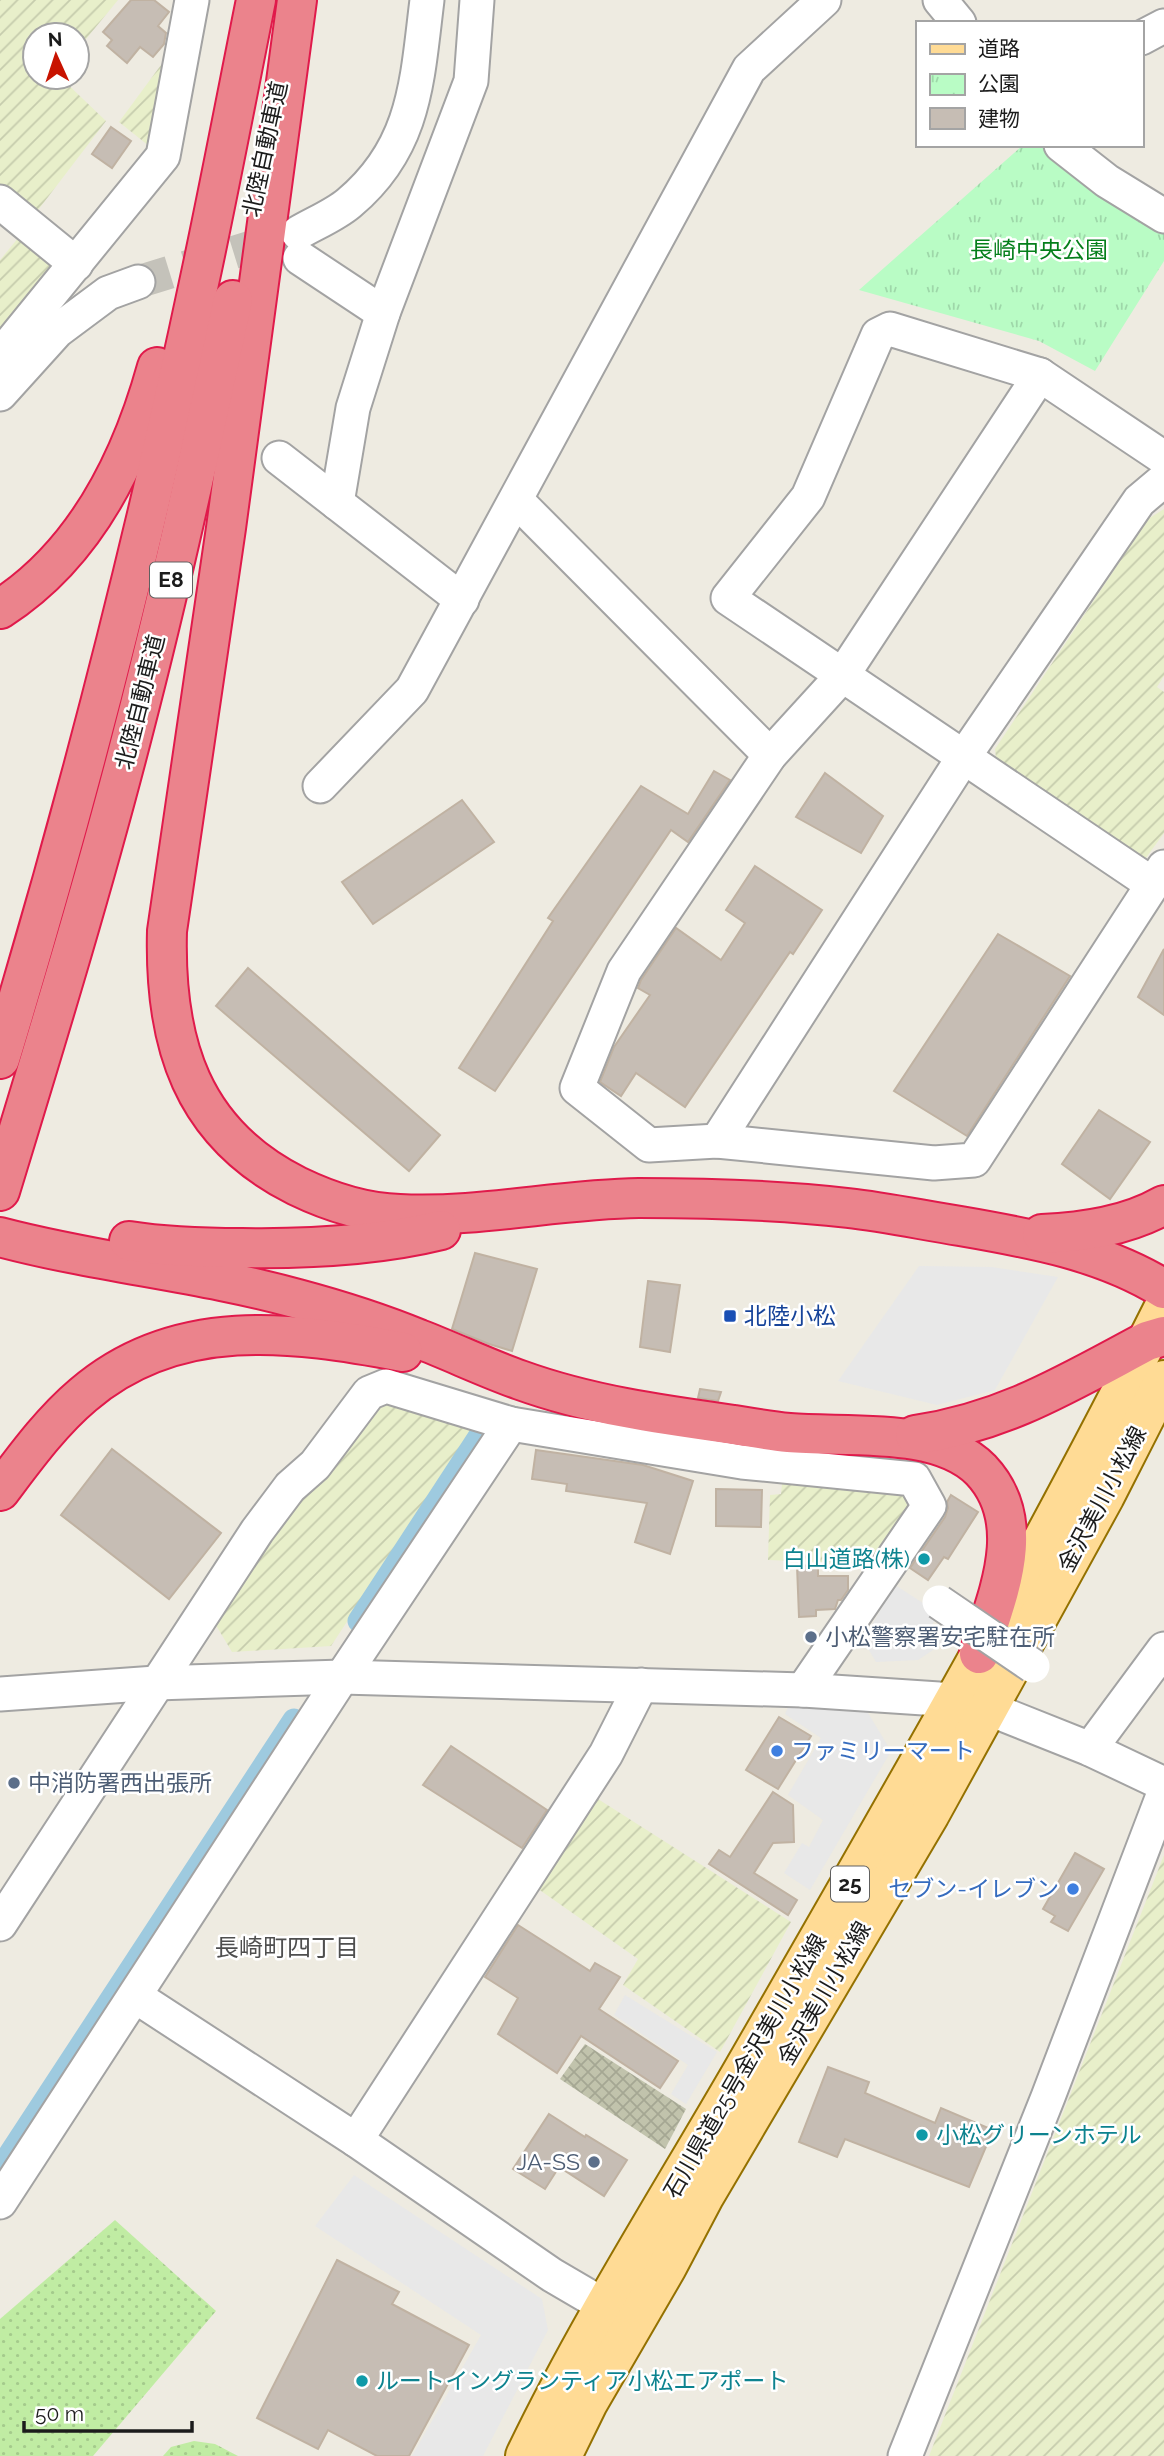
<svg xmlns="http://www.w3.org/2000/svg" width="1164" height="2456" viewBox="0 0 1164 2456" font-family="Raleway,'Noto Sans JP',sans-serif">
<defs>
<pattern id="construction-cross-hatch" width="8" height="8" patternUnits="userSpaceOnUse" patternTransform="scale(1.75)"><rect width="8" height="8" fill="#c1c3ac"/><path d="M0 0l8 8M0 8l8-8" fill="none" stroke="#a5a793"/></pattern>
<pattern id="farmland-furrows" width="10" height="10" patternUnits="userSpaceOnUse" patternTransform="scale(1.75)"><rect width="10" height="10" fill="#e8efca"/><path d="M-1 1l2-2M0 10L10 0M9 11l2-2" fill="none" stroke="#c6ccad"/></pattern>
<pattern id="grass-dots" width="8" height="8" patternUnits="userSpaceOnUse" patternTransform="scale(1.75)"><rect width="8" height="8" fill="#c0eca3"/><path d="M2 2h.1M6 6h.1" fill="none" stroke="#a4ca8c" stroke-width="1.8" stroke-linecap="round"/></pattern>
<pattern id="park-tufts" width="24" height="20" patternUnits="userSpaceOnUse" patternTransform="scale(1.75)"><rect width="24" height="20" fill="#b9fcc5"/><path d="M3 7l-1-3M5 7V3M7 7l1-3M15 17l-1-3M17 17v-4M19 17l1-3" fill="none" stroke="#9ed7a9"/></pattern>
</defs>
<rect width="100%" height="100%" fill="#eeebe1"/>
<path fill="url(#construction-cross-hatch)" d="M585,2044L686,2109L665,2149L560,2079Z"/>
<g fill="url(#farmland-furrows)">
<path d="M0,0H118L77,50V35H35V77H60L106,121L32,218L0,191Z"/>
<path d="M172,50L154,150L119,122Z"/>
<path d="M19,237L61,269L0,343V260Z"/>
<path d="M1164,509V676L1157,687L1164,692V833L1143,862L997,768L995,749L1148,519Z"/>
<path d="M395,1400L478,1422L331,1646L232,1652L211,1617L375,1403Z"/>
<path d="M782,1484L904,1488L911,1505L875,1564L768,1560L770,1495L781,1494Z"/>
<path d="M598,1799L791,1922L720,2052L623,1985L638,1959L534,1886Z"/>
<path d="M1164,1855V2456H929Z"/>
</g>
<g fill="url(#grass-dots)">
<path d="M115,2220L216,2311L93,2456H0V2319Z"/>
<path d="M194,2441L215,2444L238,2456H163L171,2447Z"/>
</g>
<path fill="url(#park-tufts)" d="M1023,145H1044L1164,230V261L1095,371L1039,341L859,290Z"/>
<g fill="#e8e8e8">
<path d="M919,1266L992,1267L1058,1277L995,1390L937,1405L838,1381Z"/>
<path d="M895,1585L940,1614L930,1627L948,1640L918,1660L876,1662L863,1640Z"/>
<path d="M791,1701L862,1703L891,1751L810,1890L784,1873L802,1843L809,1847L823,1820L788,1795L821,1738L785,1714Z"/>
<path d="M625,1995L717,2052L686,2104L671,2094L688,2065L614,2015Z"/>
<path d="M354,2175L542,2299L548,2330L483,2456H412L481,2335L315,2226Z"/>
</g>
<g fill="none" stroke-linecap="round" stroke-linejoin="round">
<g stroke="#9ecadf" stroke-width="23">
<path d="M359,1621L481,1434"/>
<path d="M0,2169L294,1720"/>
</g>
</g>
<g fill="#c6bdb4" stroke="#c0b2a2" stroke-width="2">
<path d="M131,0H154L169,12L158,26L166,33L164,44L153,57L140,47L127,63L107,46L112,40L103,32Z"/>
<path d="M111,127L131,141L112,168L92,154Z"/>
<path d="M714,771L730,780L688,842L671,830L495,1091L459,1068L553,921L548,918L641,786L688,814Z"/>
<path d="M825,773L883,816L861,853L796,817Z"/>
<path d="M462,800L494,842L373,924L342,882Z"/>
<path d="M755,866L822,910L793,954L790,952L685,1107L636,1073L621,1096L600,1082L614,1047L650,995L638,988L641,980L676,928L721,960L745,923L726,910Z"/>
<path d="M998,934L1070,976L967,1136L894,1091Z"/>
<path d="M1164,949V1015L1138,997Z"/>
<path d="M248,968L440,1135L409,1171L216,1006Z"/>
<path d="M1099,1110L1150,1142L1110,1199L1062,1164Z"/>
<path d="M475,1253L537,1269L512,1351L489,1344L452,1329Z"/>
<path d="M648,1281L680,1285L670,1352L640,1347Z"/>
<path d="M700,1389L721,1392L718,1401L698,1398Z"/>
<path d="M112,1449L221,1533L169,1599L61,1515Z"/>
<path d="M536,1450L643,1465L693,1481L670,1554L635,1542L647,1503L566,1491L567,1484L532,1479Z"/>
<path d="M716,1489L762,1490L761,1527L716,1526Z"/>
<path d="M951,1495L978,1512L948,1559L944,1557L928,1580L910,1568L945,1517L948,1508L947,1502Z"/>
<path d="M818,1565V1576H848V1590L841,1600H838L835,1609L816,1610V1616L799,1617L797,1566Z"/>
<path d="M779,1717L811,1736L778,1789L746,1770Z"/>
<path d="M451,1746L547,1810L522,1848L423,1785Z"/>
<path d="M773,1792L793,1805L794,1842L773,1843L754,1873L797,1900L788,1915L709,1864L719,1850L730,1857Z"/>
<path d="M1075,1853L1104,1869L1068,1931L1051,1922L1055,1916L1043,1909Z"/>
<path d="M518,1925L590,1971L595,1963L620,1977L599,2009L678,2061L660,2088L581,2036L557,2073L498,2034L518,1998L485,1977Z"/>
<path d="M828,2067L869,2082L865,2093L935,2123L941,2108L993,2130L969,2187L845,2139L837,2157L799,2142Z"/>
<path d="M549,2114L585,2137L586,2135L627,2160L604,2196L559,2167L545,2189L513,2169Z"/>
<path d="M337,2260L399,2292L392,2304L469,2345L409,2456H377L328,2430L318,2449L257,2418Z"/>
</g>
<g fill="none" stroke-linecap="round" stroke-linejoin="round">
<path stroke="#c4c2ba" stroke-width="33" stroke-dasharray="33 17" stroke-linecap="butt" d="M138,282L287,236"/>
<g stroke="#a3a3a3" stroke-width="37">
<g id="minor">
<path d="M940,0L959,23"/>
<path d="M1141,38L1164,26"/>
<path d="M1061,145L1107,181L1164,216"/>
<path d="M0,202L76,264"/>
<path d="M298,233C315,223 335,215 349,203C416,147 417,80 427,0"/>
<path d="M300,258L383,313"/>
<path d="M0,356L163,156L192,0"/>
<path d="M0,394L57,331L108,293L138,282"/>
<path d="M279,458L462,600"/>
<path d="M1164,480L1139,501L963,758L717,1141L934,1163L974,1160L1164,867"/>
<path d="M516,500L770,755"/>
<path d="M337,503L353,408L383,313L471,81L477,0"/>
<path d="M320,786L412,690L749,69L824,0"/>
<path d="M1152,884L728,598L808,497L878,335L890,329L1040,375L1164,458"/>
<path d="M717,1141L649,1145L577,1088L624,971L770,755L842,676L1040,375"/>
<path d="M0,1694L156,1683L342,1677L803,1690L954,1700L987,1708L1090,1749L1164,1784"/>
<path d="M1090,1749L1164,1649"/>
<path d="M0,1924L257,1531L290,1487L315,1465L369,1393L386,1386L511,1424L742,1462L914,1479L929,1506L803,1690"/>
<path d="M135,1996L356,2140L552,2275L605,2306"/>
<path d="M356,2140L606,1754L641,1685"/>
<path d="M0,2202L342,1677L511,1424"/>
<path d="M905,2456L1048,2097L1164,1793"/>
</g>
</g>
<g stroke="#947100" stroke-width="42">
<g id="major">
<path d="M525,2456C589,2323 669,2198 743,2070C888,1818 1034,1567 1164,1307"/>
<path d="M562,2456L588,2403L667,2267L705,2195L930,1814L1105,1496L1164,1380"/>
</g>
</g>
<g stroke="#e01a4b" stroke-width="42">
<g id="highway">
<path d="M297,0L226,528L167,931C164,1042 191,1133 297,1186C328,1201 365,1213 400,1214C479,1218 559,1199 639,1198C708,1198 779,1200 848,1208C885,1212 922,1220 960,1226C1030,1238 1103,1251 1164,1289"/>
<path d="M0,609C84,555 131,461 157,367"/>
<path d="M0,1059C79,799 146,535 202,269C221,179 238,90 256,0"/>
<path d="M0,1191C47,1037 94,884 134,728C171,586 202,443 233,300"/>
<path d="M1042,1234C1084,1232 1127,1226 1164,1205"/>
<path d="M0,1237C98,1263 200,1272 298,1299C339,1310 380,1323 419,1339C453,1352 486,1368 520,1380C589,1405 662,1415 734,1425C752,1428 770,1431 789,1433C847,1438 938,1426 981,1470C1031,1523 997,1596 979,1654"/>
<path d="M129,1241C166,1247 204,1248 242,1248C308,1249 376,1246 441,1230"/>
<path d="M915,1435C1005,1422 1068,1383 1147,1341L1164,1336"/>
<path d="M0,1491C25,1458 51,1422 83,1395C176,1315 292,1331 403,1352"/>
</g>
</g>
<use href="#minor" stroke="#fff" stroke-width="33"/>
<use href="#major" stroke="#ffdb95" stroke-width="38"/>
<use href="#highway" stroke="#eb838c" stroke-width="38"/>
<g stroke="#a3a3a3" stroke-width="37" stroke-linecap="butt">
<path id="minor-bridge" d="M939,1602L1033,1666"/>
</g>
<use href="#minor-bridge" stroke="#fff" stroke-width="33"/>
</g>
<rect fill="#1a4fb4" stroke="#fff" stroke-width="2.5" x="723" y="1309" width="14" height="14" rx="3.5"/>
<g fill="#0f9aa8" stroke="#fff" stroke-width="2.5">
<circle cx="924" cy="1559" r="7"/>
<circle cx="922" cy="2135" r="7"/>
<circle cx="362" cy="2381" r="7"/>
</g>
<g fill="#5c6f8a" stroke="#fff" stroke-width="2.5">
<circle cx="811" cy="1637" r="7"/>
<circle cx="14" cy="1783" r="7"/>
<circle cx="594" cy="2162" r="7"/>
</g>
<g fill="#3f7fe0" stroke="#fff" stroke-width="2.5">
<circle cx="777" cy="1751" r="7"/>
<circle cx="1073" cy="1889" r="7"/>
</g>
<g text-anchor="middle" stroke-width="5" stroke-linejoin="round" paint-order="stroke">
<g fill="#fff" stroke="#606060" stroke-width="2">
<rect x="150" y="562.5" width="42" height="35" rx="5"/>
<rect x="831" y="1866.5" width="38" height="35" rx="5"/>
</g>
<g font-size="21" font-weight="bold" fill="#1c1c1c">
<text x="171" y="587">E8</text>
<text x="850" y="1891">25</text>
</g>
<g font-size="23" fill="#1c1c1c" stroke="#fff">
<text transform="translate(265 149) rotate(-78)" y="8">北陸自動車道</text>
<text transform="translate(140 702) rotate(-76)" y="8">北陸自動車道</text>
<text transform="translate(1102 1499) rotate(-62)" y="8">金沢美川小松線</text>
<text transform="translate(824 1993) rotate(-60)" y="8">金沢美川小松線</text>
<text transform="translate(745 2066) rotate(-60)" y="8">石川県道25号金沢美川小松線</text>
</g>
<g font-size="23" fill="#057f1b" stroke="#fff">
<text x="1039" y="258">長崎中央公園</text>
</g>
<g font-size="23" fill="#164399" stroke="#fff" text-anchor="start">
<text x="744" y="1324">北陸小松</text>
</g>
<g font-size="23" fill="#0d838f" stroke="#fff" text-anchor="start">
<text x="910" y="1567" text-anchor="end">白山道路(株)</text>
<text x="936" y="2143">小松グリーンホテル</text>
<text x="376" y="2389">ルートイングランティア小松エアポート</text>
</g>
<g font-size="23" fill="#4e5e75" stroke="#fff" text-anchor="start">
<text x="825" y="1645">小松警察署安宅駐在所</text>
<text x="28" y="1791">中消防署西出張所</text>
<text x="580" y="2170" text-anchor="end">JA-SS</text>
</g>
<g font-size="23" fill="#366cbe" stroke="#fff" text-anchor="start">
<text x="791" y="1759">ファミリーマート</text>
<text x="1059" y="1897" text-anchor="end">セブン-イレブン</text>
</g>
<g font-size="24" fill="#4f4f4f" stroke="#fff">
<text x="287" y="1956">長崎町四丁目</text>
</g>
</g>
<rect x="916" y="21" width="228" height="126" fill="#ffffff" stroke="#a4a4a4" stroke-width="2"/>
<rect x="930" y="44" width="35" height="10" fill="#ffdb95" stroke="#a4a4a4" stroke-width="2"/>
<text x="978" y="56" font-size="21" fill="#1c1c1c">道路</text>
<rect x="930" y="74" width="35" height="21" fill="url(#park-tufts)" stroke="#a4a4a4" stroke-width="2"/>
<text x="978" y="91" font-size="21" fill="#1c1c1c">公園</text>
<rect x="930" y="108" width="35" height="21" fill="#c6bdb4" stroke="#a4a4a4" stroke-width="2"/>
<text x="978" y="126" font-size="21" fill="#1c1c1c">建物</text>
<g transform="translate(56 56) rotate(357)"><circle r="33" fill="#ffffff" stroke="#a4a4a4" stroke-width="2"/>
<path d="M0-5L12 26L0 18L-12 26Z" fill="#c81300"/>
<text y="-10" font-size="19" font-weight="bold" text-anchor="middle" fill="#1c1c1c">N</text>
</g>
<path d="M24 2421v10h168v-10" fill="none" stroke="#1c1c1c" stroke-width="3.5"/>
<text x="35" y="2421" font-size="21" fill="#1c1c1c" stroke="#ffffff" stroke-width="5" paint-order="stroke">50 m</text>
</svg>
